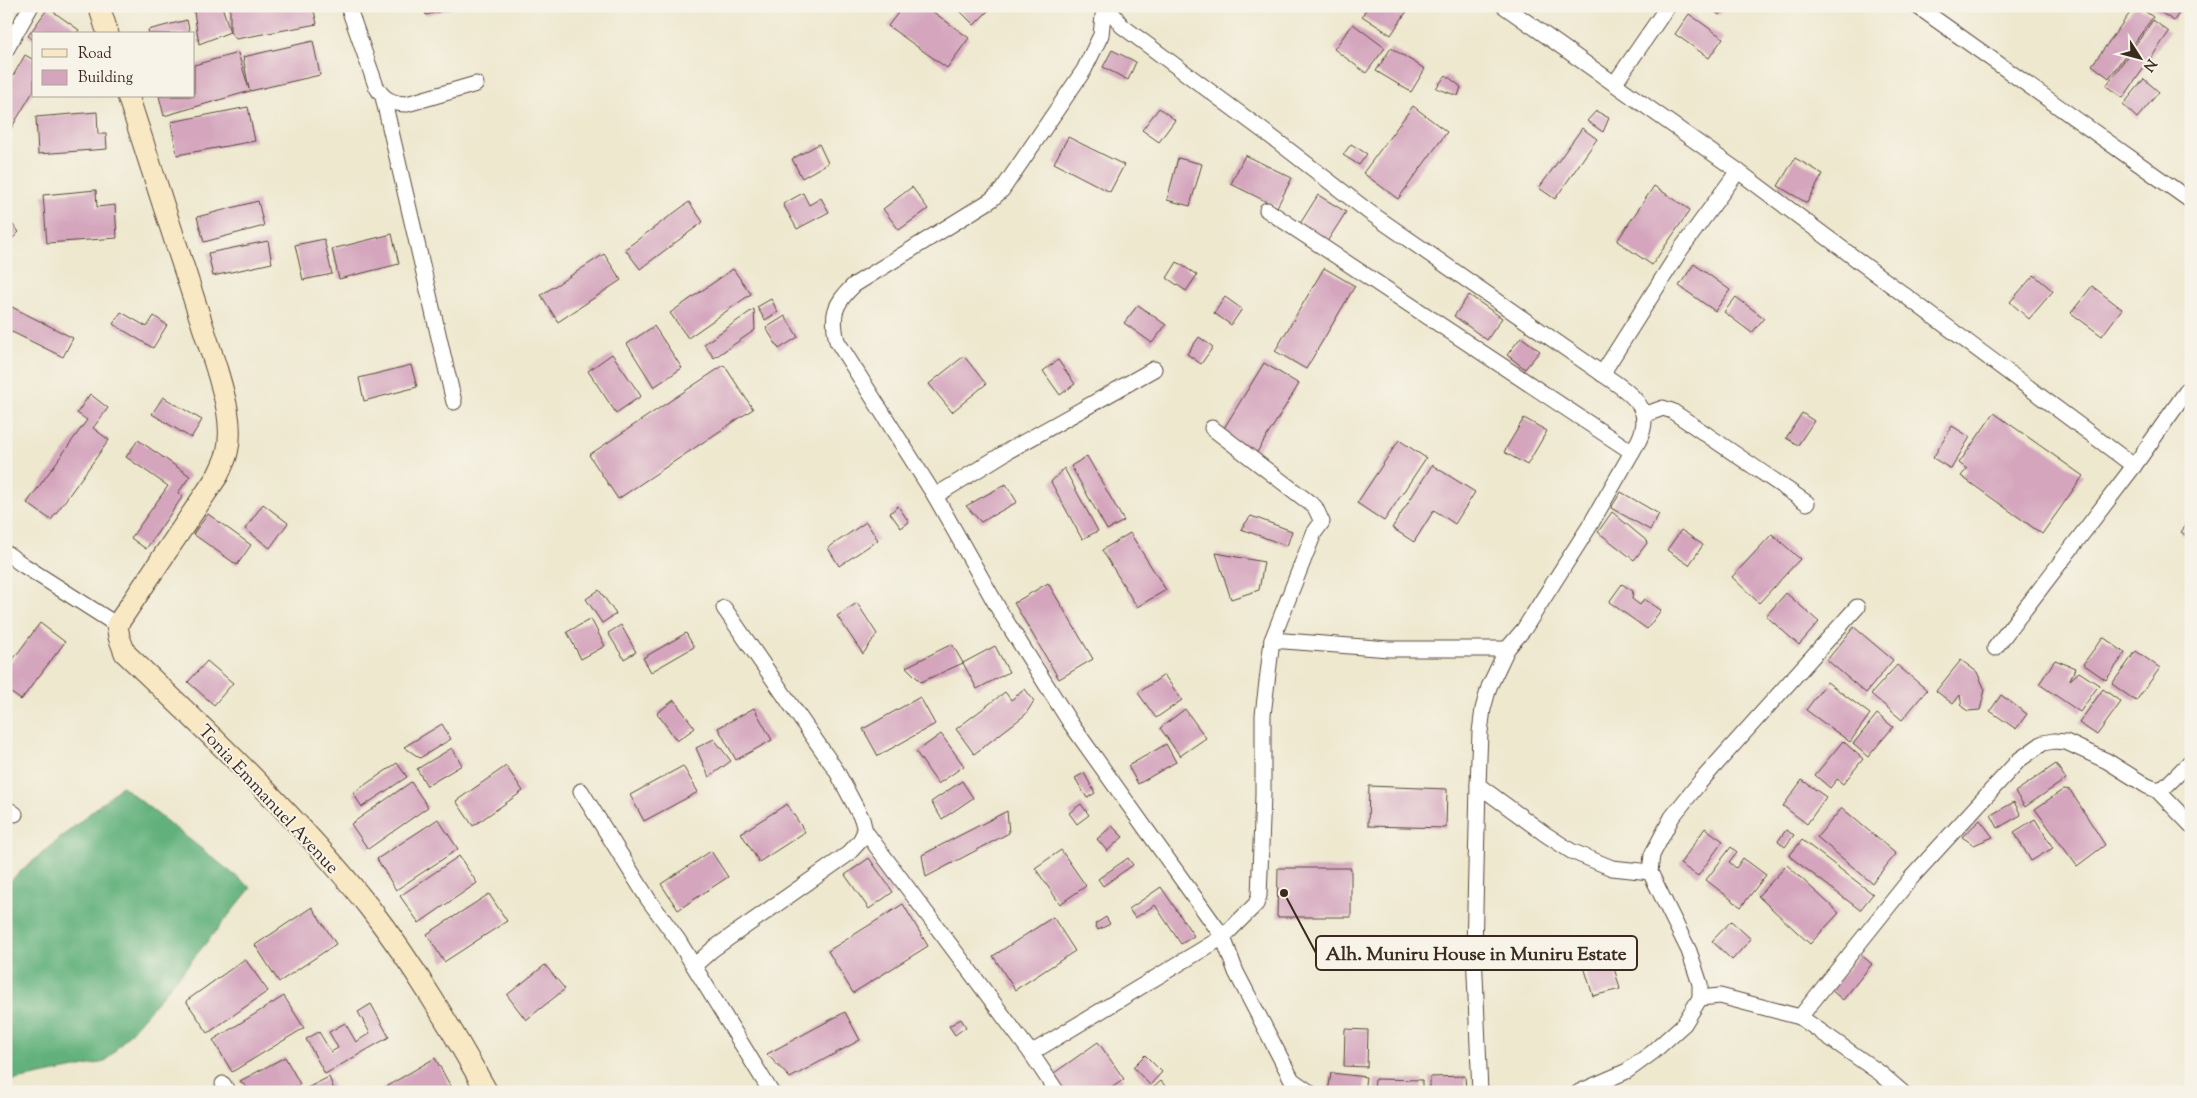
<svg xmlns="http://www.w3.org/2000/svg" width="2197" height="1098" viewBox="0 0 2197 1098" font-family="'Sorts Mill Goudy',serif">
<rect width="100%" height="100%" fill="#f7f3e8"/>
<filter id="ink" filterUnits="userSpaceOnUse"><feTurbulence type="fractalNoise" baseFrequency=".02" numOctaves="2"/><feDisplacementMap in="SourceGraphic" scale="10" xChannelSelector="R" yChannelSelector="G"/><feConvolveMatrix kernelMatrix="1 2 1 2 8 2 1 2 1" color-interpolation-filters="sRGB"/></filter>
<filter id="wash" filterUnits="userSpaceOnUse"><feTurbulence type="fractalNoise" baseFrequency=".0096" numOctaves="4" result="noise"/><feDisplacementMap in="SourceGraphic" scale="20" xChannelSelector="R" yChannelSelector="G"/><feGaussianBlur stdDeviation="1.12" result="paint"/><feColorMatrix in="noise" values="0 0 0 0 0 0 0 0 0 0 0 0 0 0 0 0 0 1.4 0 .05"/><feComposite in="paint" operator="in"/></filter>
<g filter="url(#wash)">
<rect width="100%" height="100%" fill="#eee8cf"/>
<path fill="#62b17c" stroke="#4e6e4d" d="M122,786L251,888L179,976L105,1062L6,1082V884Z"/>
<g id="blocks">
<g fill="#d4a5bd">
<path d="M6,6H13L6,18Z"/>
<path d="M208,6H222L230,32V8L241,6H313L317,24L236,39L230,32L199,44L194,12Z"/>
<path d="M424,6H458V7L426,15Z"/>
<path d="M903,6H925L969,38L947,68L888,26Z"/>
<path d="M961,6H993L974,25L958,9Z"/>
<path d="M1368,6H1399L1407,11L1391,35L1362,16Z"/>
<path d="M1707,6H1726L1719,15Z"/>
<path d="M2135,6H2138L2153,17L2109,78L2092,65Z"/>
<path d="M2151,6H2183L2174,21Z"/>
<path d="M48,8L79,30L76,34H34V40L28,36Z"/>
<path d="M1689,14L1723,38L1709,58L1675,34Z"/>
<path d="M187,20L190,34H149L148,30Z"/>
<path d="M2153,20L2169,32L2123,98L2106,86Z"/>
<path d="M1353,24L1385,48L1366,73L1334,49Z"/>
<path d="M313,41L320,75L250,91L164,116L159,96H194V65L238,53L249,89L243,57Z"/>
<path d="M1391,48L1425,69L1411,92L1376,71Z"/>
<path d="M1112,50L1136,62L1128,80L1103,67Z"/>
<path d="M25,55L34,60V90L6,137V88Z"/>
<path d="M1446,75L1461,87L1458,96L1436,88Z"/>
<path d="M2144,79L2159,92L2137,118L2123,105Z"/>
<path d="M1413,106L1447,132L1398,199L1363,173Z"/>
<path d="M248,107L255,141L177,155L171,122Z"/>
<path d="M1159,108L1175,120L1159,142L1142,130Z"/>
<path d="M1596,111L1609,118L1603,132L1587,121Z"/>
<path d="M97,112L98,134H106L107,149L38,154L36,117Z"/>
<path d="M1582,128L1597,139L1555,199L1539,188Z"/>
<path d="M1068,137L1124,165L1110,192L1054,163Z"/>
<path d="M819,144L828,163L802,178L792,159Z"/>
<path d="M1351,144L1367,154L1359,165L1343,155Z"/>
<path d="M1245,155L1292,178L1277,207L1231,184Z"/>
<path d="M1178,158L1202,164L1190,206L1167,200Z"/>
<path d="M1795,158L1823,174L1807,203L1778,186Z"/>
<path d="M1654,186L1690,210L1652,265L1617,241Z"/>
<path d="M912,187L928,209L899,230L883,209Z"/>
<path d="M96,190L97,207L115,205L117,238L47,243L43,195Z"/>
<path d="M803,193L809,205L821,198L829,212L797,229L783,204Z"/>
<path d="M1318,195L1346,212L1325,245L1298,227Z"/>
<path d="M258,201L264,226L204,242L197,217Z"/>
<path d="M689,202L703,222L640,269L625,249Z"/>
<path d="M6,217L19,232L6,245Z"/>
<path d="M392,234L399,264L339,279L332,249Z"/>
<path d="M324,239L332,274L303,280L295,245Z"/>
<path d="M268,241L272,263L213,276L208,253Z"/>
<path d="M604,254L621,280L558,322L541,295Z"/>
<path d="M1177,262L1197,275L1186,291L1167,278Z"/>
<path d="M1694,264L1730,290L1715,311L1679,286Z"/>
<path d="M1324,268L1355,286L1306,369L1275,351Z"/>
<path d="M733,269L751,294L688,338L670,313Z"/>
<path d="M2034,275L2053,291L2029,319L2010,302Z"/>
<path d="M2092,286L2122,309L2102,336L2071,313Z"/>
<path d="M1469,295L1502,318L1487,340L1454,316Z"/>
<path d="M1225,297L1242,309L1231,325L1214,313Z"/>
<path d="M1736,297L1764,318L1752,333L1724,312Z"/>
<path d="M771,299L778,312L765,320L757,307Z"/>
<path d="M6,304L73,338L63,357L6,329Z"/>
<path d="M1138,305L1166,325L1152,343L1124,323Z"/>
<path d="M754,309L755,330L714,358L704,344Z"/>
<path d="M121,312L147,327L154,316L167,325L153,348L113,324Z"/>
<path d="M785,316L798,337L779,349L766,328Z"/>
<path d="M654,326L682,368L654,387L627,344Z"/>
<path d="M1199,337L1213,347L1201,364L1187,354Z"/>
<path d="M1521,337L1540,351L1525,369L1507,355Z"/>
<path d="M612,354L641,396L616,413L588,371Z"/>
<path d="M964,356L986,384L952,412L929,384Z"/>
<path d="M1058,360L1075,384L1060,395L1043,371Z"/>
<path d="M1264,363L1299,384L1256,454L1221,433Z"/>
<path d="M411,365L417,387L364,401L359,378Z"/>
<path d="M724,365L753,409L618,499L589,455Z"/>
<path d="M90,394L108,408L93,428L109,440L51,520L27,503L87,420L77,413Z"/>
<path d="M163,397L202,420L191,438L152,414Z"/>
<path d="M1802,413L1814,421L1798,445L1786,438Z"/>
<path d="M1994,413L2083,476L2042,534L1961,476L1967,469L1959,463Z"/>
<path d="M1524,418L1547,431L1527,465L1504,452Z"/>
<path d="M1952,426L1970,437L1951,469L1933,458Z"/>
<path d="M138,440L190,476L178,493L183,496L146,549L131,538L168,486L126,457Z"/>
<path d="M1399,440L1426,458L1384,521L1357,503Z"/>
<path d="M1087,456L1124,521L1107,530L1071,466Z"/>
<path d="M1432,465L1475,492L1455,524L1434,510L1414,542L1392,528Z"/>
<path d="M1064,468L1098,531L1082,539L1051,482Z"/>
<path d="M1006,484L1017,502L981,522L966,506Z"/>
<path d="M1621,492L1659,514L1650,530L1611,508Z"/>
<path d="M263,504L288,523L270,548L245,529Z"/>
<path d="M898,506L909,522L901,528L890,513Z"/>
<path d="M1612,512L1648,542L1634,560L1598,532Z"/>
<path d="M208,514L251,545L237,565L193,534Z"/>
<path d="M1251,516L1292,531L1287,546L1241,529Z"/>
<path d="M2191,519V539L2181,532Z"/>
<path d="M866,522L878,540L839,566L828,548Z"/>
<path d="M1681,530L1703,545L1689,565L1667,550Z"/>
<path d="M1130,533L1166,590L1137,607L1102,550Z"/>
<path d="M1772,534L1800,559L1759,603L1732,577Z"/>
<path d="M1216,553L1264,562L1259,590L1231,599Z"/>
<path d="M1048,583L1093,659L1059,679L1014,603Z"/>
<path d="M1622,584L1633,591L1632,599L1640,605L1644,599L1661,610L1647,629L1609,602Z"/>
<path d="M599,590L616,614L602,623L586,599Z"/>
<path d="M1786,593L1819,622L1799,645L1766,616Z"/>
<path d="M857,603L877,634L863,654L837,616Z"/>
<path d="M591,619L605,646L581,659L567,632Z"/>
<path d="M40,623L65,642L21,700L6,689V669Z"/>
<path d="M621,625L636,652L624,659L608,633Z"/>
<path d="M1854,627L1893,660L1866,693L1827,660Z"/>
<path d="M686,633L694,647L651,672L643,658Z"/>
<path d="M2103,637L2125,653L2106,680L2083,664Z"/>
<path d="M952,644L963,663L995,646L1009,672L977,689L963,663L921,682L906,667Z"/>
<path d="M2136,651L2160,668L2136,701L2112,684Z"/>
<path d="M1961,660L1977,672L1985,690L1980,710L1968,711L1962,707L1960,695L1953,704L1936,691Z"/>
<path d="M2055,660L2075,668L2070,680L2079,672L2099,685L2080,712L2039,684Z"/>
<path d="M207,661L233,683L214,705L188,682Z"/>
<path d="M1897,665L1927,690L1902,720L1871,694Z"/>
<path d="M1164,675L1182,700L1156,718L1138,693Z"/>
<path d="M1827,682L1870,714L1850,742L1806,710Z"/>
<path d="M1025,689L1034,701L1025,715L974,754L956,729L1005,692L1011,700Z"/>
<path d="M2103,689L2121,702L2097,735L2079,723Z"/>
<path d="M2001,695L2027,714L2016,729L1990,711Z"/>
<path d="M920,697L935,724L878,756L863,729Z"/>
<path d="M674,700L695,728L677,741L657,713Z"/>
<path d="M754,708L772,740L736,760L718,728Z"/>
<path d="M1185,709L1206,738L1180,756L1160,728Z"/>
<path d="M1877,714L1893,727L1868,757L1853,744Z"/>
<path d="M442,724L451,739L420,758L404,747Z"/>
<path d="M941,734L964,766L938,784L916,752Z"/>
<path d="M714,739L731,761L709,777L696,748Z"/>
<path d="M1843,741L1863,759L1843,784L1837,779L1830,788L1815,775Z"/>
<path d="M1166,744L1176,762L1138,784L1128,766Z"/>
<path d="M452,748L462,765L427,786L417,769Z"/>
<path d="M397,763L407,777L362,807L353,793Z"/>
<path d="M2056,764L2066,779L2025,807L2015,792Z"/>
<path d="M506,766L523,791L473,826L456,801Z"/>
<path d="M683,766L698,792L644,821L630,795Z"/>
<path d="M1084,773L1095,793L1087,798L1075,778Z"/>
<path d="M1802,780L1826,797L1807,824L1783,806Z"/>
<path d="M962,781L973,798L942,819L931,802Z"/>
<path d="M411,782L428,807L368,849L351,824Z"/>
<path d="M1369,786L1447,789L1446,828L1368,826Z"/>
<path d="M2064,789L2070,790L2105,845L2077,866L2035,809Z"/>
<path d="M2014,802L2021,815L1998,828L1991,815Z"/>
<path d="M787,804L805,832L759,862L741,833Z"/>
<path d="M1081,804L1089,815L1077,824L1069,813Z"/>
<path d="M1842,808L1896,854L1872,883L1817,837Z"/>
<path d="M1007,811L1009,833L926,877L922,855Z"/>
<path d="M438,819L458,849L396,890L377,859Z"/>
<path d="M2035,819L2053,848L2031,861L2014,832Z"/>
<path d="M1980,820L1993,837L1974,845L1962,837Z"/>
<path d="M1112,826L1123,837L1107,851L1097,839Z"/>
<path d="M1705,828L1723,841L1698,876L1680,864Z"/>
<path d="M1786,830L1794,835L1785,847L1778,841Z"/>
<path d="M1802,840L1873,894L1860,910L1789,856Z"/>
<path d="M1731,847L1737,852L1729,862L1736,868L1743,858L1766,875L1741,907L1706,880Z"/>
<path d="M1061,850L1086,886L1060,904L1035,868Z"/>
<path d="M711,851L728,877L678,910L661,884Z"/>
<path d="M459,856L477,883L419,923L400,896Z"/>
<path d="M869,858L893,892L869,909L845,875Z"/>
<path d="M1128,858L1133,865L1103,886L1098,879Z"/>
<path d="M1787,865L1839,913L1810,944L1758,896Z"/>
<path d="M1278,868H1351V917H1277Z"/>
<path d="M1161,887L1194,936L1181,944L1155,905L1135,918L1129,909Z"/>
<path d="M489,894L507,921L444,962L427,934Z"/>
<path d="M903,904L928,946L853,993L828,951Z"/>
<path d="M312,907L336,944L279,982L255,945Z"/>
<path d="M1053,917L1075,951L1015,990L993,956Z"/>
<path d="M1106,917L1110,924L1098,930L1095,924Z"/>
<path d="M1731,921L1751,939L1732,960L1712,941Z"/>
<path d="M1615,951L1621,962L1613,964L1620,989L1593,996L1582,960Z"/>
<path d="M1860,954L1872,964L1843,1000L1831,990Z"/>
<path d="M245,959L268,991L208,1033L186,1001Z"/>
<path d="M545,965L565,989L526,1020L507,995Z"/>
<path d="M284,996L304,1028L232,1072L213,1040Z"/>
<path d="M371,1004L389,1037L325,1074L306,1039L319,1032L331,1052L338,1048L329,1032L345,1023L356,1042L370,1033L358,1012Z"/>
<path d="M845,1012L860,1040L790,1078L767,1054Z"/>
<path d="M961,1019L966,1027L955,1035L949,1026Z"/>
<path d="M1345,1029L1368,1030L1367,1067L1344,1066Z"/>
<path d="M1098,1042L1124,1079L1106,1092H1061L1050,1076Z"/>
<path d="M1145,1055L1162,1072L1150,1085L1133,1067Z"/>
<path d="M285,1057L300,1084L287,1092H252L240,1081Z"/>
<path d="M435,1058L454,1092H377Z"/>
<path d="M1331,1073L1366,1077L1364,1092H1328Z"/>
<path d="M1465,1076L1466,1092H1430V1077Z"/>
<path d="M329,1077L335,1092H299Z"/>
<path d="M1375,1079L1422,1080V1092H1374Z"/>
<path d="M1161,1081L1170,1092H1148Z"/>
</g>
</g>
</g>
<g filter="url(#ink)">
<use href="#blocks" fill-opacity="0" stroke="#564639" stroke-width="1"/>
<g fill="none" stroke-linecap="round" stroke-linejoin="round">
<g stroke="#564639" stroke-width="17">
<g id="street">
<path d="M348,6L376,86C383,99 392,104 407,104L476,84"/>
<path d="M1104,6L1101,35L1084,70L1002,190L991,200L854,285C834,304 831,315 837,341L935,496L1001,613L1071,724L1223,937L1256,904L1259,896L1263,795V715L1272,640L1314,533L1322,522L1315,507L1212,428"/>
<path d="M1107,6L1122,26L1273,138L1369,212L1617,384C1638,399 1652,413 1639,440L1589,527L1524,629L1507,649L1489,687L1483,709L1480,732L1478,785L1545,834L1571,851L1612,868L1650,872"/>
<path d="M1504,6L1738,171L1681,249L1602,374"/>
<path d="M1917,6L2191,201"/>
<path d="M6,50L31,6"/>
<path d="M1615,83L1668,6"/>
<path d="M383,97L454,402"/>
<path d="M1738,171L2134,466L2191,385"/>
<path d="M1267,210L1632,452"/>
<path d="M1644,415L1663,408L1672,411L1807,503"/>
<path d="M935,496L1008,451L1154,369"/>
<path d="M6,553L23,565L117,625"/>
<path d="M1272,640L1389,649H1507"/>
<path d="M1995,648L2134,466"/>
<path d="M1478,785L1474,951L1480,1092"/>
<path d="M2157,790L2191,825"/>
<path d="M581,791L648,899L678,940L771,1092"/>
<path d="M6,808L15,814"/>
<path d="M865,831L1031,1053L1057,1092"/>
<path d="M694,966L713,949L848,854L860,841L865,831L862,819L836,770L724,608"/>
<path d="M1700,998L1720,996L1800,1017L1880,1073L1902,1092"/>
<path d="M1800,1017L1911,878L2019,760L2043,743L2054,741L2066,742L2107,761L2147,786L2157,790L2165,787L2191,761"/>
<path d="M1031,1053L1223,937L1236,972L1292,1080L1309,1092"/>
<path d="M223,1084L228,1092"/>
<path d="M1579,1092L1627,1071L1653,1052L1684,1024L1700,998V984L1689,951L1650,872L1652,855L1672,817L1700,782L1857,607"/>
</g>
</g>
<g stroke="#564639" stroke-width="23">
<g id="secondary">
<path d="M99,6L108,34"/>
<path d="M128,96L216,367C224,394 234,425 227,453C225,461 221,468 218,475L117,625L119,637L125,653C210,734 296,815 369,907C414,965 451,1028 487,1092"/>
</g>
</g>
<use href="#street" stroke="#fff" stroke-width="15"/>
<use href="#secondary" stroke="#f8e8c3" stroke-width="21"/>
</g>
</g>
<g text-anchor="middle" stroke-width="4" stroke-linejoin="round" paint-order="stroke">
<g font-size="18" fill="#3b2a1e" stroke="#f7f3e8">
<text transform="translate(269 799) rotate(47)" y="6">Tonia Emmanuel Avenue</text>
</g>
</g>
<path fill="none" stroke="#3b2a1e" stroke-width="2" d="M1284 893L1316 953"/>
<circle fill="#3b2a1e" stroke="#f7f3e8" stroke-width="2" cx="1284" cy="893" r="5"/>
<rect fill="#f7f3e8" stroke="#3b2a1e" stroke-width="2" x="1316" y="936" width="321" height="34" rx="5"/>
<g font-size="19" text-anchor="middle" font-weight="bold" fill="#3b2a1e">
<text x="1476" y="960">Alh. Muniru House in Muniru Estate</text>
</g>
<rect width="2197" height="1098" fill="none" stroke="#f7f3e8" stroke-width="25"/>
<rect x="32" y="32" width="162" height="65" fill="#f7f3e8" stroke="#aca397"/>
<rect x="42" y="49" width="25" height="8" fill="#f8e8c3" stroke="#aca397"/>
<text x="78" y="58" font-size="15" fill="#3b2a1e">Road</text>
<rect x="42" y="70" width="25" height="15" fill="#d4a5bd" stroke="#aca397"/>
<text x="78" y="82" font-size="15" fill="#3b2a1e">Building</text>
<g transform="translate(2140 58) rotate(126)" stroke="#f7f3e8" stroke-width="4" paint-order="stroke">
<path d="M0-4L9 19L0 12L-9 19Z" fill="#3b2a1e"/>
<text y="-8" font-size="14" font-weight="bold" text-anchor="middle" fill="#3b2a1e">N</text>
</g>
</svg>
